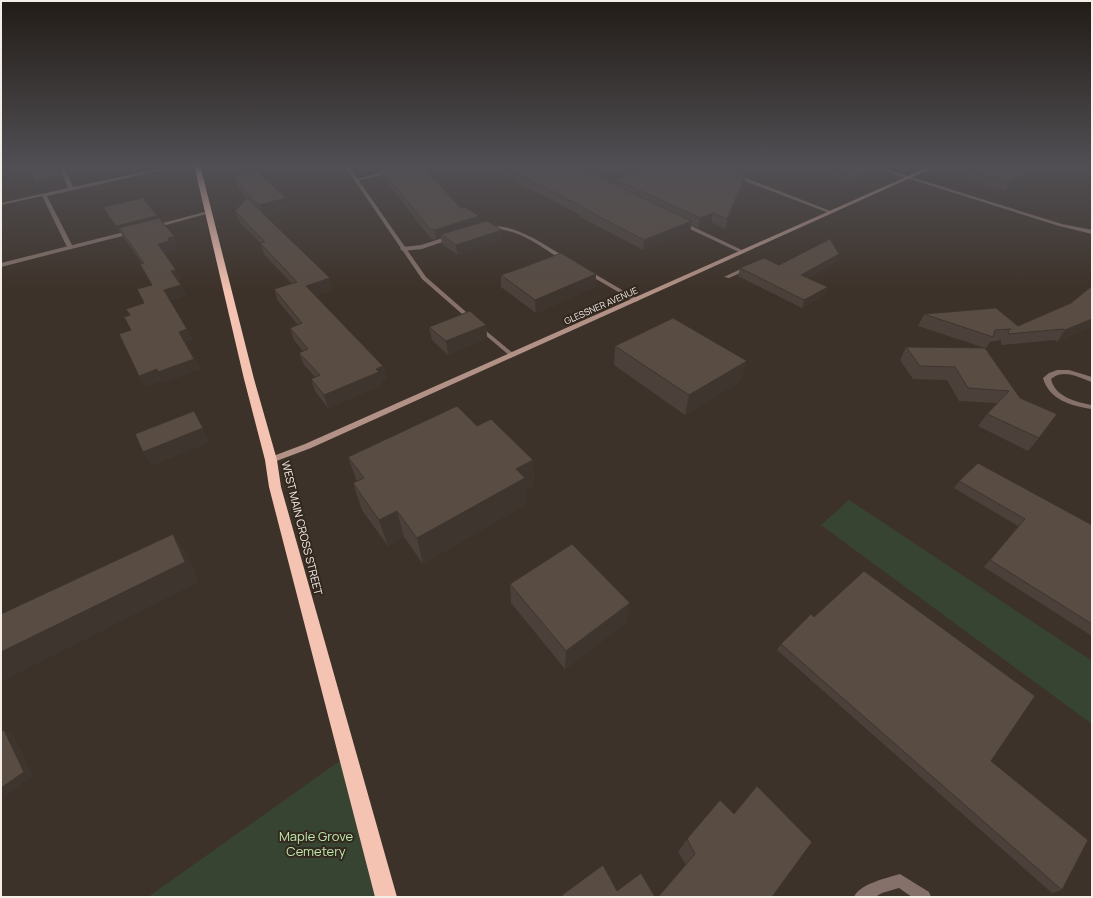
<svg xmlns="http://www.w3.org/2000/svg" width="1093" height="898" viewBox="0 0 1093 898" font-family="Manrope,sans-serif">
<rect width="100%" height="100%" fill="#3d3229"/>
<g fill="#374431">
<path d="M849,500L1092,661V724L821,525Z"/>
<path d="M348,755L386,897H148Z"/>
</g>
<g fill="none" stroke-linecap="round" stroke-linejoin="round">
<g fill="#857169" fill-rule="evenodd">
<path d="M59,165H63L73,187L176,165H185L47,196L73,247L70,249L67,247L42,196L1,205V203L68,188Z"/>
<path d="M392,170H394V172L356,181L354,180Z"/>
<path d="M734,175H738L833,212L829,213L734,177Z"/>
<path d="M484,226C509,224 529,235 550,248C556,252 564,255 569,260L564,261C545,250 526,234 504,230C496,228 489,230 482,229L481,228Z"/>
<path d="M452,235L455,237L454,238L422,249L403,251L400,249L403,247L421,245Z"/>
<path d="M747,266L749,267V269L729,278L724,277Z"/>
<path d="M584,270H588L639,300L636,302L634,301L584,272Z"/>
<path d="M900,874L929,892L931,897H912L899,888L882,893L875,897H854C859,884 887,878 900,874Z"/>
</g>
<g fill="#857169" fill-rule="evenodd">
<path d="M344,165H348L426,277L473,318V320H469L422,279Z"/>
<path d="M865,165H872L1062,224L1092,230V234L1059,226Z"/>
<path d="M208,211L210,212V213L155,228L152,226Z"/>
<path d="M679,222H683L746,252L741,253L679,224Z"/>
<path d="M132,230L135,232L134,233L1,267V263Z"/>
<path d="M479,325L514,354V356H510L477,328V326Z"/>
<path d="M1057,370H1069L1092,377V382C1079,378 1064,368 1051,379C1055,397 1076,402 1092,405V409C1072,406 1049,400 1043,378L1049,373Z"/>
</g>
<path fill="#b29286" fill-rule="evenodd" d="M933,165H939L311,448L271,463L267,460L268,458L305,444Z"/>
<path fill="#f4c3b1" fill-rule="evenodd" d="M194,165H200L254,379L277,460L281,487L397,897H375L269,487L265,460L244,379Z"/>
</g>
<g fill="#4c413a">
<path d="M374,165H467L430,175L461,208L502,239L458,255L442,244L441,238L436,240L431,239L382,176L381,171L379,172Z"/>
<path d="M483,165H721L744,184L725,229L711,222L698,228L691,225L690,231L643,250L580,217V215Z"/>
<path d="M799,165H896L889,169L884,167L882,172L854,184Z"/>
<path d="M1056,165L1005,191L964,179L969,170Z"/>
<path d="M234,176L286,198L290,209L265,216L330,278L333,290L315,296L383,366L386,379L381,381L382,385L328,408L315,391L311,379L315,377L304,365L299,353L303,351L294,340L290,328L298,325L278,301L274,289L292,284L264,254L261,244L239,221L235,211L246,200L244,198L241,190L238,187Z"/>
<path d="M103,207L157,216L158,218L174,236L178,246L173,247L174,250L164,253L176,270L181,279L178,280L181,285L186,295L170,300L192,339L185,342L200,369L164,382L163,380L145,386L139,376L130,315L144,303L152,285L140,264L142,263L123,237L120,231V232L106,213Z"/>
<path d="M836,262L807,278L825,295L802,308L738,276L740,268L779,265Z"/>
<path d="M524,267L596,274L595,287L536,313L501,287V275Z"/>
<path d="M1092,286V326L1090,327L1057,342L1055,340L1002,345L1001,342V340L990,342L986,348H985L1039,438L1028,451L978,426L987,414L997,403L959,401L947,380L913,379L900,360L906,347L985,348L918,326L924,314L1018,326L1071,303Z"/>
<path d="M486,325L487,338L448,355L432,340L429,327Z"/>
<path d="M615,346L741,381L685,415L614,365Z"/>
<path d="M477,426L533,460L534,486L525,491L526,504L423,564L404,537L388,546L362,510L353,483L357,482L348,457Z"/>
<path d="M959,481L1092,525V636L984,567L1018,526L954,488Z"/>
<path d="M510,584L627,622L565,669L511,603Z"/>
<path d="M781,644L991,761L1062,890L1052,893L777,650Z"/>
<path d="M687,839L772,897L686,865L678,852Z"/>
</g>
<g fill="#3e352f">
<path d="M20,165H27L31,172L4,177L1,172V169Z"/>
<path d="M56,165H58L65,184L39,190L35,182Z"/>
<path d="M114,165H154L73,182L68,175Z"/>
<path d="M255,165H268L256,168Z"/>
<path d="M378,165H403L380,167L381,171L379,172Z"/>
<path d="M433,165H467L424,177L423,168Z"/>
<path d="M642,165H668L615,179V183L608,185V176Z"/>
<path d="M884,165L882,172L854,184L856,177Z"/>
<path d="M890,165H896L889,169Z"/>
<path d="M1042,165H1056L1005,191L1010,182Z"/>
<path d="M746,175L744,184L725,229L727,219Z"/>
<path d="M286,198L290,209L263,216L259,205Z"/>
<path d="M713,213L711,222L698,228L700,218Z"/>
<path d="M157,216L160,222L119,228L120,231V232L116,226Z"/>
<path d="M479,216L480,226L441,234V238L436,240L435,230Z"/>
<path d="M692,221L690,231L643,250L644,240Z"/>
<path d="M502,230V239L458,255L456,245Z"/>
<path d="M174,236L178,246L173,247L174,250L163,253L158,244L168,238Z"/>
<path d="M839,254L836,262L798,282L801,275Z"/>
<path d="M176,270L181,279L176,281L171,271Z"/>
<path d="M596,274L595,287L536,313L535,300Z"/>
<path d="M330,278L333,290L309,298L306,286Z"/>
<path d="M181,285L186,295L169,300L164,290Z"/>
<path d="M828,287L825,295L802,308L804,300Z"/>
<path d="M1092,319V326L1090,327L1057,342L1065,330Z"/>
<path d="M486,325L487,338L448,355L446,341Z"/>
<path d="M187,329L192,339L184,342L179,332Z"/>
<path d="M194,359L200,369L164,382L158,372Z"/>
<path d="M747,361L741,381L685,415L689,395Z"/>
<path d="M383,366L386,379L381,381L382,385L328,408L324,395Z"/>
<path d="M157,369L163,380L145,386L139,376Z"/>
<path d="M194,411L210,442L152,466L143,452Z"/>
<path d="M533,460L534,486L525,491L526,504L423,564L417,538L516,469Z"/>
<path d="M397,511L404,537L388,546L379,520Z"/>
<path d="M173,534L187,553L199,582L1,682V652Z"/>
<path d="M630,603L627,622L565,669L566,651Z"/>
<path d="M4,730L14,735L33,776L1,800V788Z"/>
</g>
<g fill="#584c43" stroke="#3e352f">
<path d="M1,165H20L1,169Z"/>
<path d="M27,165H56L61,176L35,182Z"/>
<path d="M64,165H114L68,175Z"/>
<path d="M387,165H433L423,168L461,208L465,207L479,216L435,230L430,229L380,167Z"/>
<path d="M500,165H571L692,221L644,240L581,207H583Z"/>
<path d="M584,165H642L608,176Z"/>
<path d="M658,165H721L746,175L727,219L713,213L700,218L615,179Z"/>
<path d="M820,165H884L856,177Z"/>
<path d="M978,165H1042L1010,182L969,170Z"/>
<path d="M257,171L286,198L259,205L240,187L244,186L234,176Z"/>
<path d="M143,198L157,216L116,226L103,207Z"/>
<path d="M247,198L330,278L306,286L383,366L376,369L379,372L324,395L311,379L320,375L299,353L308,349L290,328L302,323L274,289L297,282L260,243L265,242L235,211Z"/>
<path d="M159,218L174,236L168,238L169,241L158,244L176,270L171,271L181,285L164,290L187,329L179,332L194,359L158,372L157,369L139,376L119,334L131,330L124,317L130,315L126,309L144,303L137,289L152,285L140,264L144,263L119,228Z"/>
<path d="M487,221L502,230L456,245L441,234Z"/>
<path d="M830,239L839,254L801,275L828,287L804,300L740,268L764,258L779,265Z"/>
<path d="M561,253L596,274L535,300L501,275L524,267Z"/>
<path d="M1092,286V319L1065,330L1063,329L1009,334L1008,330L1011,329L995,330L993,337L924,314L996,308L1018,326L1071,303Z"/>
<path d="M470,311L486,325L446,341L429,327Z"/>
<path d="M673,318L747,361L689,395L615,346Z"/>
<path d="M906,347L985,348L1020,398L1057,414L1039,438L987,414L1009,391L968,388L955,367L920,366Z"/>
<path d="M457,406L477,426L491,419L533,460L516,469L525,478L417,538L397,511L379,520L353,483L364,478L348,457Z"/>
<path d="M194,411L203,428L143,452L135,434Z"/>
<path d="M978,463L1092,525V624L990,560L1025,519L959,481Z"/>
<path d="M173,534L185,562L1,652V614Z"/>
<path d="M572,544L630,603L566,651L510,584Z"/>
<path d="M864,571L1035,696L991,761L1088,840L1062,890L781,644L811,614L814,617Z"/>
<path d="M4,730L24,772L1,788V732Z"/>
<path d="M757,786L812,842L772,897H658L695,854L687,839L720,800L734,814Z"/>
<path d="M603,865L617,891L641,873L655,897H563L562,895Z"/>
</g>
<linearGradient id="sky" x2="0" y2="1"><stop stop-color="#221c17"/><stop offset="0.57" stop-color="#514f54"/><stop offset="1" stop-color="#514f54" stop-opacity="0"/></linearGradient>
<rect width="1093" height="291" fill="url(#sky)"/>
<g text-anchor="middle" stroke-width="4" stroke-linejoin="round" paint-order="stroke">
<g font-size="9" fill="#f5eee8" stroke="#33281f">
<text transform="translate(601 306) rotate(-24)" y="3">GLESSNER AVENUE</text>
</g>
<g font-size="11" fill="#f5eee8" stroke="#33281f">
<text transform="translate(302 528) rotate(76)" y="4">WEST MAIN CROSS STREET</text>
</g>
<g font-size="13" fill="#bee9ac" stroke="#33281f">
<text x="316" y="841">Maple Grove<tspan x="316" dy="15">Cemetery</tspan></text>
</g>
</g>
<rect width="1093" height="898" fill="none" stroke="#f5eee8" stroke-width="4"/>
</svg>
